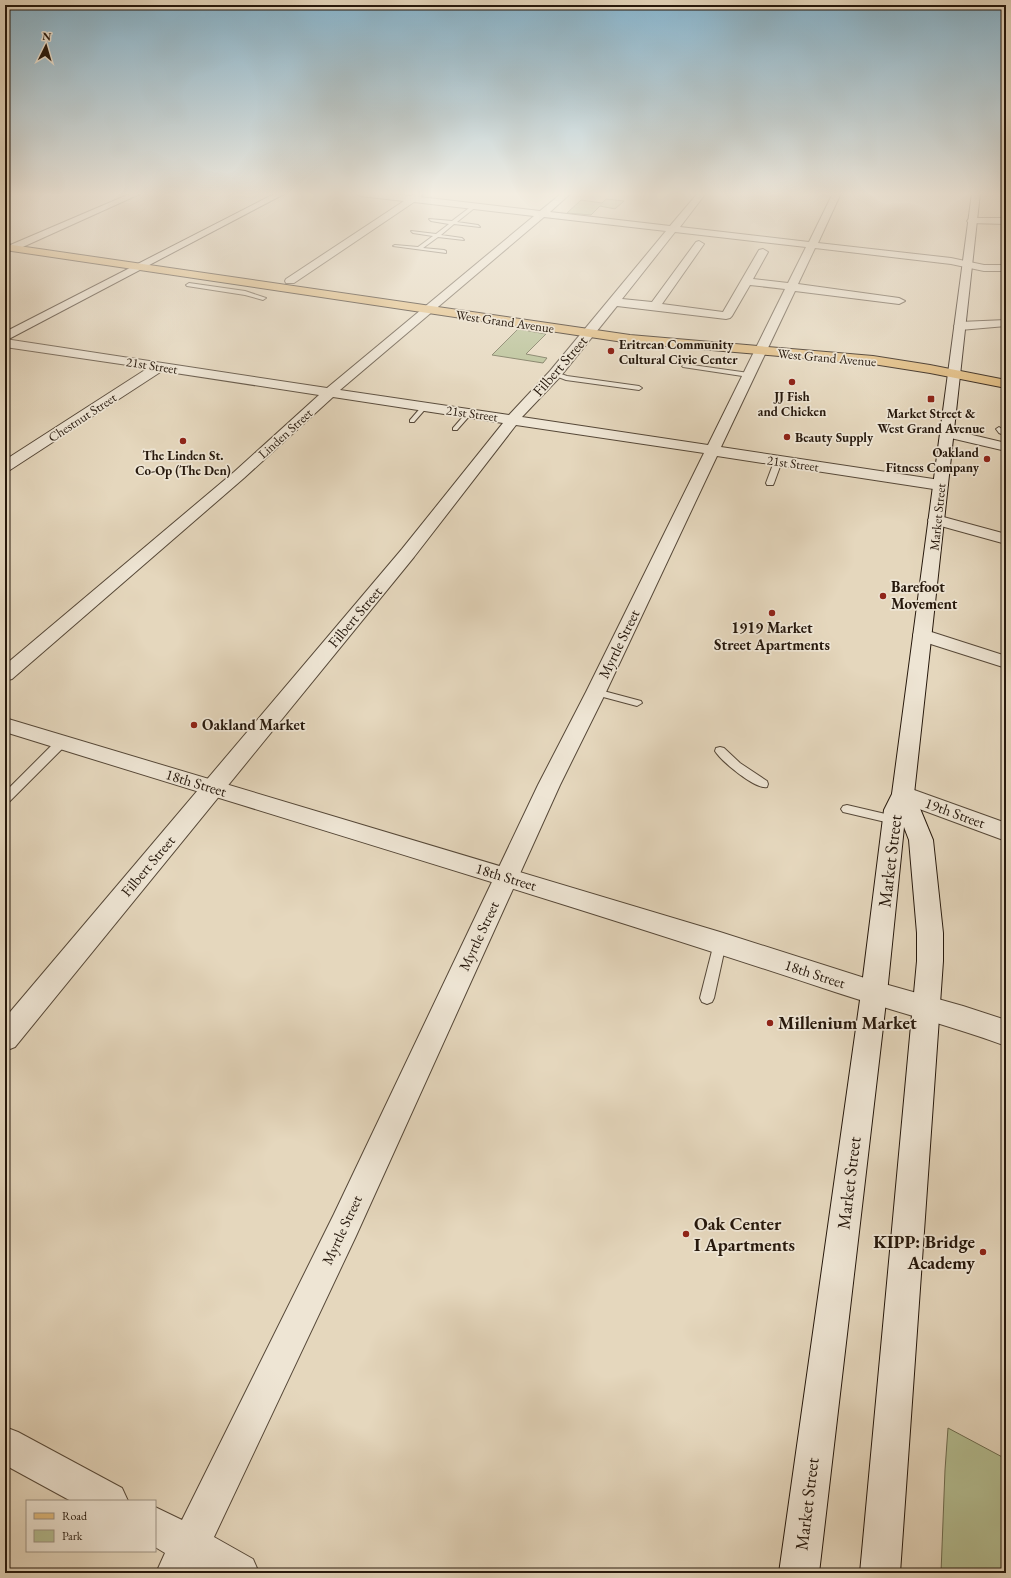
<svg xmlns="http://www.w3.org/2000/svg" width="1011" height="1578" viewBox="0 0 1011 1578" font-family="'EB Garamond',serif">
<rect width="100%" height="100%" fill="#e5d7bd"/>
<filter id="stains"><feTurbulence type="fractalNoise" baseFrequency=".005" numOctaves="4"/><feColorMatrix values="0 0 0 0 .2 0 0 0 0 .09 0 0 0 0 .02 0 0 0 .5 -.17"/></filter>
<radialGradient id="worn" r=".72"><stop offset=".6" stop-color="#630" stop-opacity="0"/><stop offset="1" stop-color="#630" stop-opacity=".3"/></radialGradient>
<g fill="#b4be92" stroke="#6d6b4f">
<path d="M606,199L624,201L615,209L600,206L591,215L567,213L581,200L602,203Z"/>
<path d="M518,329L546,334L526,354L547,358L543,363L492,355Z"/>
<path d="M948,1428L1006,1459V1573H941L945,1470Z"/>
</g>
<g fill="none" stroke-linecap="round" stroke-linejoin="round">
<g stroke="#564838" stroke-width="2">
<g id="service">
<path d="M473,205L477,206L457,222L478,225L480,227L454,224L441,235L462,238L464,240L438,237L423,248L444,250L446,251V253L393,246L395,245L418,247L433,236L413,233L411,231L436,234L449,224L431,221L429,219L452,221Z"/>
<path d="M189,283L245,291L266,298L263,300L245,295L187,286L186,285Z"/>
<path d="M685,364L749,373L752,375L749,377L683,367L682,366Z"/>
<path d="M555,372L567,376L639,386L642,388L639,390L566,380L553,375V373Z"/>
<path d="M423,405L428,406L414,422H410V420Z"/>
<path d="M467,412L472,413L457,430H453V428Z"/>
<path d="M999,427L1006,432V436L999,433L996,429Z"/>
<path d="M775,459H778L782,461L774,483L773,485H767L766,483Z"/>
<path d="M596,689L641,701L642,703L637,706L592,694L591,692L592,690Z"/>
<path d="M62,738L66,739L67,742L66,745L9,802L5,803V792L58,739Z"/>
<path d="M720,747L724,748L740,763L767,781L768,784L767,787C756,790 721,761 715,751L716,748Z"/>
<path d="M847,805L894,816L898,817L900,820L898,823L894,824L843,812L841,809L843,806Z"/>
<path d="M720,938L724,939L726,943L714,998L712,1002L707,1004L702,1002L700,998L714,943L716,939Z"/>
</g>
</g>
<g stroke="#564838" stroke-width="2">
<g id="minor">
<path d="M132,193H142L16,250H8L7,248L8,246Z"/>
<path d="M356,193H379L410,196L419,193L422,195L420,197L540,211L562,193H571L550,212L670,226L698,193H706L680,227L809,242L833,193H841L818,243L951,258L984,265H1006V271H984L951,264L815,248L798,284L899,298L905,301L899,304L795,291L721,447L940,480L945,482L948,485L945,488L940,490L717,456L606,692L560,785L356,1236L214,1537L253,1559L259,1573H200L197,1571V1573H156L165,1553L155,1547V1507L182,1520L334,1214L538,785L586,692L704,453L516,425L414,557L15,1047L5,1051V1018L402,549L503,423L333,397L244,478L12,679L5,681V665L234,472L319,395L162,371L10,470L5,471V460L148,368L5,347V339L327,388L534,216L414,202L294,283H286L285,281L286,279L404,201L360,196ZM544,217L666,231L550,371L509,415L340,390ZM675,232L806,247L788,283L753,279L768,252L763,249L759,250L723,312L662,304L704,244L699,241L696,242L652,302L622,299ZM750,285L785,289L708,445L522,417L560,377L617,306L726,319L730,318L732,316Z"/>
<path d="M972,218H1006V224L969,223L967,221L969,219Z"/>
<path d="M1006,320V326L960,330L956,328L954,326L956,324L960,322Z"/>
<path d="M947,429L1006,443V451L942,436L940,433L942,430Z"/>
<path d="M936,515L1006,534V544L930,523L928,520L930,517Z"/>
<path d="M922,629L1006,656V668L915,639L913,635L915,631Z"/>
<path d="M903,786L1006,823V841L895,800L892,794L895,788Z"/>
<path d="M5,1427L18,1432L122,1488L128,1501H71L5,1465Z"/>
</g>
</g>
<g stroke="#564838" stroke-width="2">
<path id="tertiary" d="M5,718L720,932L874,981L963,1006L1006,1020V1046C950,1025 892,1011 835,992C560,901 282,818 5,732Z"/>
</g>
<g stroke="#26180c" stroke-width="2">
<g id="secondary">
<path d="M276,193H286L5,341V332Z"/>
<path d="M972,193H980L914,794L933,840L943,933V961L900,1573H860L917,961V933L909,840L904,827L887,993L819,1573H779L861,993L884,810L892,794Z"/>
</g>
</g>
<g stroke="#26180c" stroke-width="2">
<path id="primary" d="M5,244L630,335L873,356L930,365L1006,380V388L930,373L873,364L630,343L5,250Z"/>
</g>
<use href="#service" fill="#eee5d4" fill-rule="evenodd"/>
<use href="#minor" fill="#eee5d4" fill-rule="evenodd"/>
<use href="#tertiary" fill="#eee5d4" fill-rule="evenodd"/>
<use href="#secondary" fill="#eee5d4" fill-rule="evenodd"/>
<use href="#primary" fill="#e2bc7e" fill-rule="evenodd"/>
</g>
<linearGradient id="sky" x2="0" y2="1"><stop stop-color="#87b6d0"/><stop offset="0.47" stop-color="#f3ede1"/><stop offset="1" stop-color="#f3ede1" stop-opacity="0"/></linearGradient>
<rect width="1011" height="413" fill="url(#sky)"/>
<g fill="#8f2418" stroke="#eee5d4" stroke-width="1.5">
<circle cx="611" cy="351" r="4"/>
<circle cx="792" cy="382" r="4"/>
<rect x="927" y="395" width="8" height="8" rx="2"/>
<circle cx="787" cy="437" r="4"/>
<circle cx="183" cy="441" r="4"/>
<circle cx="987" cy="459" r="4"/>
<circle cx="883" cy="596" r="4"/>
<circle cx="772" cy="613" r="4"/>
<circle cx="194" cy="725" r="4"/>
<circle cx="770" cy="1023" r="4"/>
<circle cx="686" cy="1234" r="4"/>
<circle cx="983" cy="1252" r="4"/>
</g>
<g text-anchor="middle" stroke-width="3.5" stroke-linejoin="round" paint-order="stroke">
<g font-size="13" fill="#26180c" stroke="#eee5d4">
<text transform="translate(505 321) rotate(8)" y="5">West Grand Avenue</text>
<text transform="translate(827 357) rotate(5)" y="5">West Grand Avenue</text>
<text transform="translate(152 365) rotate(9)" y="5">21st Street</text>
<text transform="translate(472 413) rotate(8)" y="5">21st Street</text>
<text transform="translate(82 417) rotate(-33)" y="5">Chestnut Street</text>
<text transform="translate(285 433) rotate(-42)" y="5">Linden Street</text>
<text transform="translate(793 463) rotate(8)" y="5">21st Street</text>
<text transform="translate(937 517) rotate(-84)" y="5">Market Street</text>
</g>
<g font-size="13" font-weight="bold" fill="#26180c" stroke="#eee5d4">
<text x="619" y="349" text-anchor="start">Eritrean Community<tspan x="619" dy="15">Cultural Civic Center</tspan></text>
<text x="792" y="401">JJ Fish<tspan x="792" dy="15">and Chicken</tspan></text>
<text x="931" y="418">Market Street &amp;<tspan x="931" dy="15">West Grand Avenue</tspan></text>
<text x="795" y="442" text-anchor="start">Beauty Supply</text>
<text x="979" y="457" text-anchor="end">Oakland<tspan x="979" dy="15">Fitness Company</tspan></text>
<text x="183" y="460">The Linden St.<tspan x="183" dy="15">Co-Op (The Den)</tspan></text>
</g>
<g font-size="15" fill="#26180c" stroke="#eee5d4">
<text transform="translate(560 366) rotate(-49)" y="5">Filbert Street</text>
<text transform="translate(355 617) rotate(-50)" y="5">Filbert Street</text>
<text transform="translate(619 644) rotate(-64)" y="5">Myrtle Street</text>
<text transform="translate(196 783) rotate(17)" y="5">18th Street</text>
<text transform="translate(955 813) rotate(20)" y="5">19th Street</text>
<text transform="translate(148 866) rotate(-50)" y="5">Filbert Street</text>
<text transform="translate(506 877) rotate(17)" y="5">18th Street</text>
<text transform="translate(479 936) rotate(-65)" y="5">Myrtle Street</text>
<text transform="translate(815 974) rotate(18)" y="5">18th Street</text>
<text transform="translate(342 1230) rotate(-65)" y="5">Myrtle Street</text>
</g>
<g font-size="15" font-weight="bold" fill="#26180c" stroke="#eee5d4" text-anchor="start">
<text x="891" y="592">Barefoot<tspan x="891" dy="17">Movement</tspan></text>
<text x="772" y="633" text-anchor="middle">1919 Market<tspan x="772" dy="17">Street Apartments</tspan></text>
<text x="202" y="730">Oakland Market</text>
</g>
<g font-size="18" fill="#26180c" stroke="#eee5d4">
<text transform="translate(890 861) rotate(-83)" y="6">Market Street</text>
<text transform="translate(849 1183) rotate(-83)" y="6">Market Street</text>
<text transform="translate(807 1504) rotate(-83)" y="6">Market Street</text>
</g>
<g font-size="18" font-weight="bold" fill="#26180c" stroke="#eee5d4" text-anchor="start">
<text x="778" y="1029">Millenium Market</text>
<text x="694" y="1230">Oak Center<tspan x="694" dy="21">I Apartments</tspan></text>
<text x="975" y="1248" text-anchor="end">KIPP: Bridge<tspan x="975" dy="21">Academy</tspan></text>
</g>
</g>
<rect width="1011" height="1578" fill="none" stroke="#e5d7bd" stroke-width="20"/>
<rect x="6" y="6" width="999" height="1566" fill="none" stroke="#26180c" stroke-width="2"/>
<rect x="10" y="10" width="991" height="1558" fill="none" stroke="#26180c"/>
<rect x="26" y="1500" width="130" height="52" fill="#eee5d4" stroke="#9e9384"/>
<rect x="34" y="1513" width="20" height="6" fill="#e2bc7e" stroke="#9e9384"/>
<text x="62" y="1520" font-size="12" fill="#26180c">Road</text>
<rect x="34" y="1530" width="20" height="12" fill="#b4be92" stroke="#9e9384"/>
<text x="62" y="1540" font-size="12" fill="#26180c">Park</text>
<g transform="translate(46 46) rotate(5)" stroke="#eee5d4" stroke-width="3" paint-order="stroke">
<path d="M0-3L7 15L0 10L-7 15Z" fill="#26180c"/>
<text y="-6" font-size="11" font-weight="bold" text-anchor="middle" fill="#26180c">N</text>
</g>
<rect width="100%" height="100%" filter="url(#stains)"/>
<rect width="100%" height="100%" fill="url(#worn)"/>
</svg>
